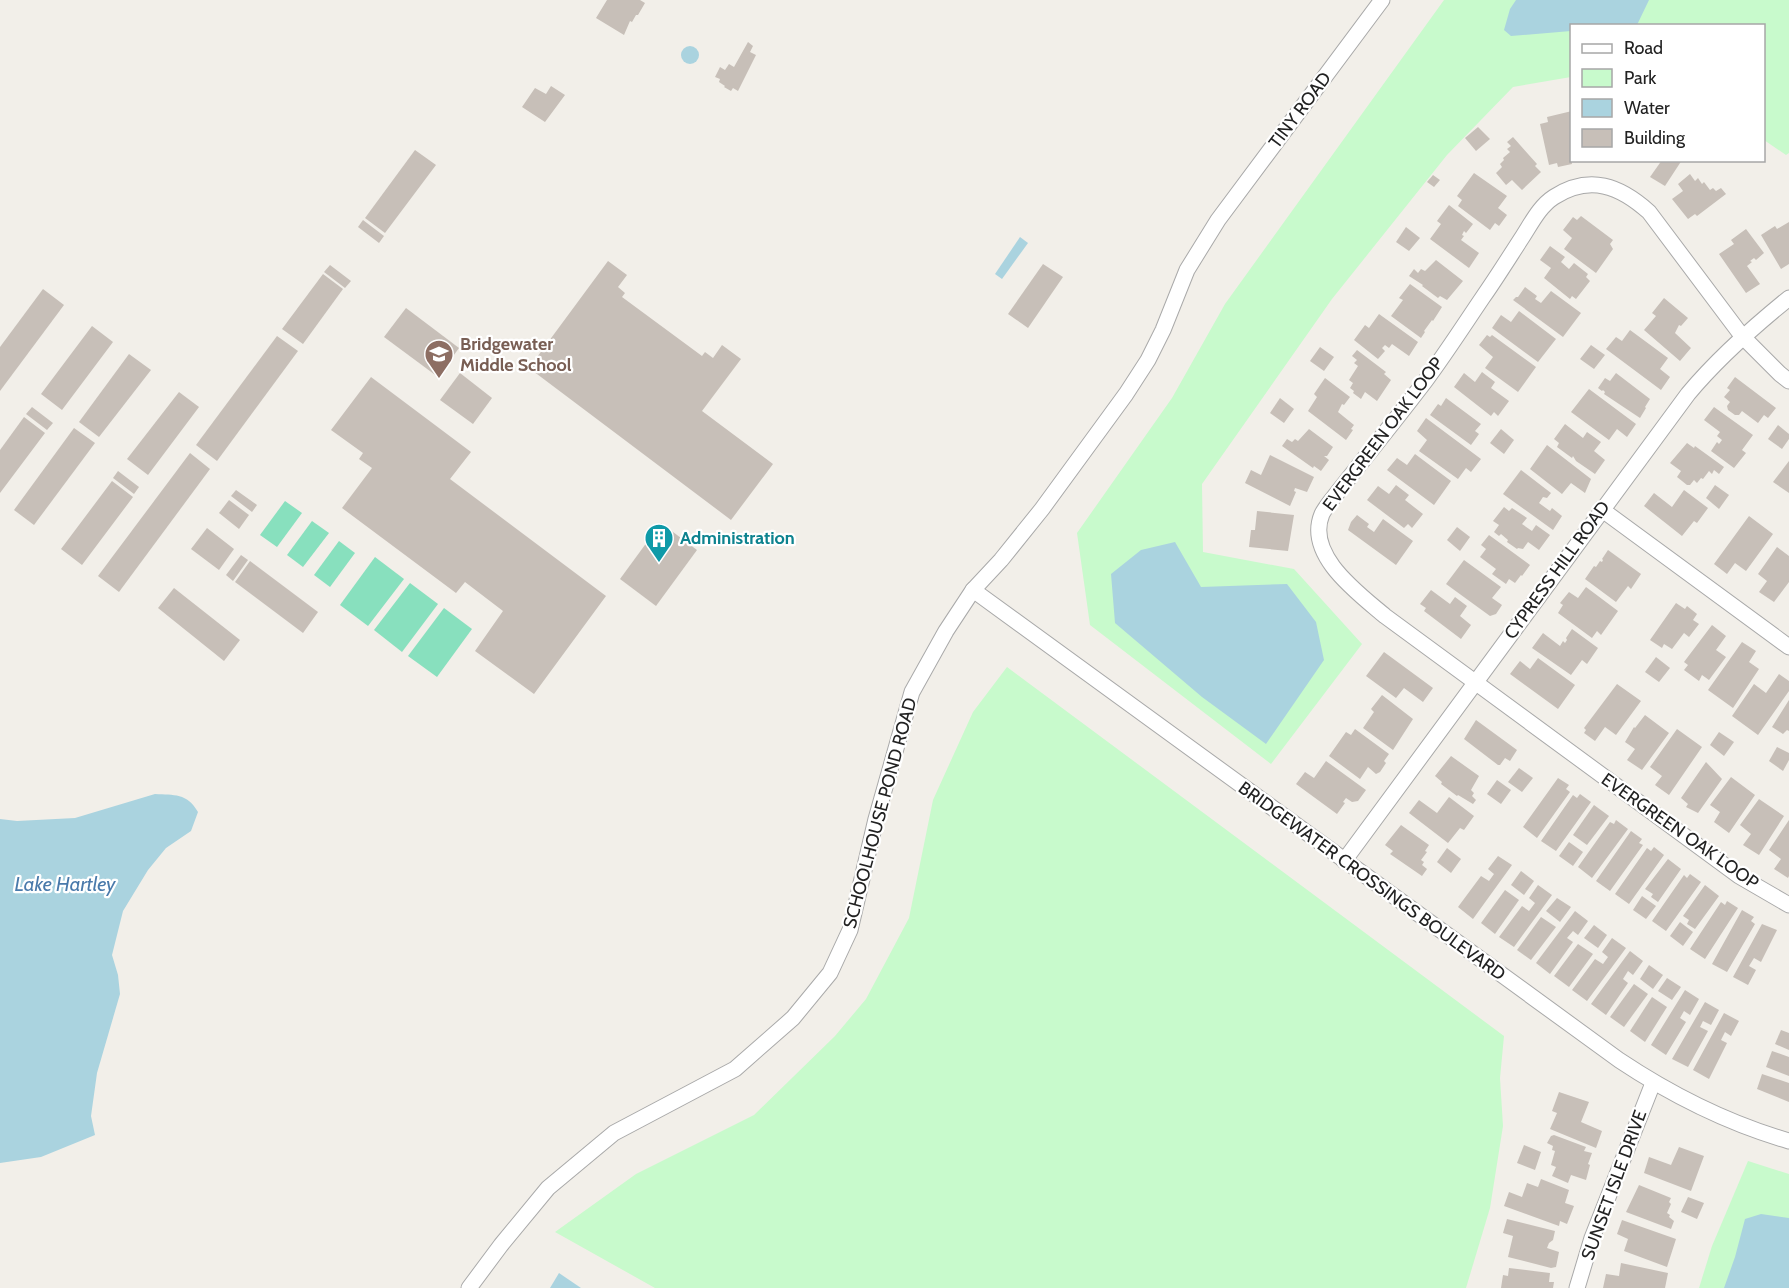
<svg xmlns="http://www.w3.org/2000/svg" width="1789" height="1288" viewBox="0 0 1789 1288" font-family="Cabin,sans-serif">
<rect width="100%" height="100%" fill="#f2efe9"/>
<g fill="#c8facc">
<path d="M1444,0H1789V153L1786,155L1764,140V26H1572L1571,77L1513,87L1447,155L1332,299L1202,484L1203,552L1294,569L1362,644L1271,764L1090,625L1077,533L1172,398L1225,304Z"/>
<path d="M1007,667L1504,1036L1500,1078L1503,1126L1490,1208L1466,1288H655L555,1232L636,1174L754,1115L835,1036L866,999L909,918L933,800L973,712Z"/>
<path d="M1748,1161L1789,1174V1288H1699L1712,1246Z"/>
</g>
<g fill="#88e0be">
<path d="M285,501L302,513L277,547L260,535Z"/>
<path d="M312,521L329,533L303,567L287,555Z"/>
<path d="M339,541L355,553L330,587L314,575Z"/>
<path d="M375,557L404,579L368,626L340,605Z"/>
<path d="M410,583L438,604L402,652L374,630Z"/>
<path d="M444,608L472,629L437,677L408,656Z"/>
</g>
<g fill="#aad3df">
<path d="M1516,0H1649L1637,25L1572,26L1571,31L1511,36L1504,30L1510,9Z"/>
<circle cx="690" cy="55" r="9"/>
<path d="M1020,237L1028,243L1002,279L995,274Z"/>
<path d="M1175,542L1201,587L1287,584L1316,622L1324,660L1266,744L1202,697L1115,623L1111,574L1141,550Z"/>
<path d="M155,794C174,795 187,793 198,812L191,831L166,848L148,870L123,911L112,955L118,975L120,994L97,1073L91,1116L95,1135L41,1157L0,1163V819L17,821L75,818Z"/>
<path d="M1761,1214L1789,1218V1288H1724L1735,1257L1745,1219Z"/>
<path d="M559,1273L581,1288H550Z"/>
</g>
<g fill="#c7bfb8">
<path d="M607,0H640L645,3L638,15H636L632,22L630,21L624,35L596,18Z"/>
<path d="M748,42L753,46L750,52L756,55L738,91L733,88L731,91L724,87L725,86L719,82L720,79L715,77L720,67L725,70L729,64L734,67Z"/>
<path d="M551,86L565,95L545,122L522,107L535,88L546,94Z"/>
<path d="M1572,111V152H1570L1572,164L1558,167L1557,163L1549,165L1540,124L1548,122L1547,117Z"/>
<path d="M1478,127L1490,139L1476,151L1465,138Z"/>
<path d="M1513,137L1537,164L1535,166L1541,172L1522,190L1512,180L1506,185L1496,173L1502,167L1500,164L1504,160L1503,158L1510,152L1507,149L1511,146L1507,142Z"/>
<path d="M415,150L436,165L385,233L365,218Z"/>
<path d="M1662,160H1682L1665,186L1650,177Z"/>
<path d="M1474,173L1507,196L1498,208L1507,215L1499,226L1495,223L1490,230L1458,206L1462,200L1457,196Z"/>
<path d="M1690,174L1695,181L1698,178L1702,184L1704,182L1710,190L1713,188L1716,191L1721,188L1726,194L1697,216L1695,214L1688,219L1672,199L1683,191L1678,184Z"/>
<path d="M1433,175L1440,180L1434,187L1427,182Z"/>
<path d="M1449,205L1473,224L1466,233L1464,231L1462,235L1464,236L1461,240L1479,253L1469,268L1430,239L1441,224L1437,221Z"/>
<path d="M1581,216L1613,240L1610,244L1613,249L1596,273L1564,249L1572,238L1563,230L1573,217L1577,220Z"/>
<path d="M363,220L384,236L379,243L358,227Z"/>
<path d="M1789,222V264L1781,269L1761,235L1775,226L1777,229Z"/>
<path d="M1406,227L1420,238L1409,251L1396,242Z"/>
<path d="M1746,229L1764,253L1756,260L1754,258L1750,261L1752,262L1747,266L1760,284L1746,293L1719,254L1734,244L1731,240Z"/>
<path d="M1550,246L1565,257L1561,262L1569,269L1574,263L1588,274L1586,277L1590,281L1576,299L1572,296L1570,299L1544,278L1551,268L1540,260Z"/>
<path d="M1436,260L1463,281L1447,300L1440,296L1438,298L1422,286L1423,285L1409,276L1414,269L1418,273L1421,269L1425,271Z"/>
<path d="M608,261L627,275L618,287L625,293L622,297L702,356L705,352L713,358L722,345L741,359L702,411L773,464L731,520L529,368Z"/>
<path d="M1043,264L1063,277L1028,328L1008,314Z"/>
<path d="M330,265L351,281L345,288L324,272Z"/>
<path d="M323,274L343,289L303,344L282,329Z"/>
<path d="M1410,284L1442,307L1433,321L1432,320L1424,331L1425,332L1421,338L1391,316L1403,300L1399,298Z"/>
<path d="M1525,287L1537,296L1535,299L1541,303L1551,291L1581,313L1563,337L1513,300L1516,297H1518Z"/>
<path d="M43,289L64,305L0,391V347Z"/>
<path d="M1664,298L1688,318L1681,326L1679,325L1675,333L1691,348L1680,361L1644,330L1656,316L1652,313Z"/>
<path d="M406,308L459,348L438,377L384,337Z"/>
<path d="M1519,311L1556,339L1538,362L1492,328L1501,315L1511,322Z"/>
<path d="M1379,314L1418,342L1409,356L1392,344L1389,348L1385,345L1382,348L1385,351L1378,359L1354,340L1365,325L1369,328Z"/>
<path d="M92,326L113,342L62,410L41,394Z"/>
<path d="M1630,330L1668,358L1660,369L1670,377L1661,390L1606,349L1616,337L1622,341Z"/>
<path d="M1487,335L1490,337L1492,335L1536,367L1518,392L1485,368L1493,357L1479,345Z"/>
<path d="M277,336L298,351L217,461L196,445Z"/>
<path d="M1591,345L1605,355L1594,369L1580,359Z"/>
<path d="M1320,347L1334,357L1324,371L1310,361Z"/>
<path d="M1357,350L1386,372L1384,374L1391,380L1377,401L1365,392L1361,399L1353,393L1354,391L1350,388L1353,383L1349,380L1358,366L1354,363L1357,360L1352,356Z"/>
<path d="M129,354L151,370L99,437L79,422Z"/>
<path d="M1482,372L1495,382L1491,388L1509,401L1498,416L1494,412L1491,416L1454,387L1464,373L1475,382Z"/>
<path d="M460,373L492,398L473,424L440,400Z"/>
<path d="M1616,373L1650,399L1645,407L1646,408L1640,418L1604,394L1605,392L1603,390L1602,391L1598,388L1605,378L1610,381Z"/>
<path d="M371,377L471,452L450,479L606,596L534,694L475,651L503,611L465,582L456,593L342,508L372,468L359,459L363,453L331,430Z"/>
<path d="M1735,377L1776,408L1768,418L1764,415L1758,423L1742,411L1739,415H1735L1728,410L1727,406L1730,402L1724,397L1730,390L1727,388Z"/>
<path d="M1325,378L1350,397L1344,405L1342,404L1338,412L1354,425L1351,429L1353,430L1346,440L1308,411L1317,397L1314,394Z"/>
<path d="M1589,389L1636,424L1627,437L1617,429L1609,440L1571,412Z"/>
<path d="M179,392L199,407L148,475L127,459Z"/>
<path d="M1280,398L1294,409L1284,423L1270,413Z"/>
<path d="M1446,398L1481,424L1475,431L1479,434L1471,445L1430,415L1438,404L1441,406Z"/>
<path d="M32,407L53,423L47,430L26,414Z"/>
<path d="M1714,407L1753,435L1742,450L1746,453L1734,468L1711,451L1717,442L1719,444L1722,440L1717,436L1720,432L1704,420Z"/>
<path d="M24,417L45,433L0,493V450Z"/>
<path d="M1426,418L1481,459L1471,472L1466,468L1458,479L1419,451L1427,440L1417,431Z"/>
<path d="M1565,424L1583,438L1587,432L1601,442L1594,451L1605,460L1595,474L1576,461L1573,456L1572,458L1557,447L1559,443L1554,439Z"/>
<path d="M1778,425L1789,434V439L1782,449L1768,439Z"/>
<path d="M74,428L95,443L34,525L14,510Z"/>
<path d="M1309,429L1333,447L1327,456H1324L1329,460L1321,471L1314,466L1313,468L1282,446L1287,439L1292,442L1295,439L1298,441Z"/>
<path d="M1501,429L1514,440L1504,454L1490,443Z"/>
<path d="M1687,443L1694,448L1695,446L1724,467L1719,474L1714,470L1712,474L1709,471L1703,479L1701,478L1697,483L1694,480L1690,485H1687L1677,477L1681,471L1670,463Z"/>
<path d="M1547,445L1591,479L1585,493L1571,483L1562,494L1530,469Z"/>
<path d="M190,453L210,469L119,592L98,576Z"/>
<path d="M1415,454L1451,481L1434,505L1387,470L1397,458L1407,465Z"/>
<path d="M1270,455L1314,477L1307,492L1295,488L1294,491L1296,492L1290,506L1245,483L1251,470L1261,475Z"/>
<path d="M1789,461V493L1773,482Z"/>
<path d="M1521,470L1551,493L1547,498L1543,497L1539,503L1550,511L1552,508L1562,516L1553,530L1503,494Z"/>
<path d="M118,471L139,487L134,494L113,478Z"/>
<path d="M112,481L133,497L82,565L61,549Z"/>
<path d="M1396,485L1409,495L1405,500L1423,514L1412,528L1408,524L1404,528L1367,500L1378,486L1389,494Z"/>
<path d="M1715,485L1729,495L1719,509L1706,498Z"/>
<path d="M236,490L257,505L252,512L231,496Z"/>
<path d="M1684,490L1708,508L1697,523L1694,521L1682,536L1644,506L1654,493L1672,507Z"/>
<path d="M229,500L249,515L239,529L219,513Z"/>
<path d="M1504,507L1509,511L1512,508L1527,518L1522,524L1532,531L1536,525L1550,535L1539,550L1528,542L1523,549L1518,548L1517,549L1507,542L1508,540L1501,534L1499,536L1494,532L1499,525L1493,521Z"/>
<path d="M1257,511L1294,515L1288,551L1249,547L1251,530H1255Z"/>
<path d="M1357,515L1369,524L1367,527L1374,532L1383,519L1413,541L1396,565L1348,530L1351,522Z"/>
<path d="M1749,516L1773,534L1746,571L1735,563L1727,574L1714,564Z"/>
<path d="M661,523L697,550L656,606L620,579Z"/>
<path d="M1457,527L1470,537L1460,551L1447,540Z"/>
<path d="M207,528L234,549L219,570L191,549Z"/>
<path d="M1489,535L1530,565L1522,576L1521,575L1515,583L1509,579L1506,584L1492,574L1496,569L1480,557L1486,549L1481,545Z"/>
<path d="M1777,547L1789,556V582L1774,602L1759,592L1767,581L1758,574Z"/>
<path d="M1608,550L1641,574L1631,589L1628,586L1616,602L1585,579L1594,566L1596,567L1600,561L1602,562L1603,560L1602,559Z"/>
<path d="M241,555L248,560L233,581L226,575Z"/>
<path d="M1464,560L1501,587L1492,598L1502,605L1496,614L1490,616L1446,584Z"/>
<path d="M250,561L318,612L303,633L235,582Z"/>
<path d="M1586,587L1618,611L1601,635L1597,631L1592,638L1558,613L1563,605L1560,603L1569,592L1578,598Z"/>
<path d="M174,588L240,640L224,661L158,608Z"/>
<path d="M1431,590L1450,604L1455,597L1467,606L1460,616L1471,625L1461,639L1424,611L1426,608L1420,604Z"/>
<path d="M1676,603L1685,609L1687,606L1697,614L1693,620L1699,624L1689,637L1684,633L1672,649L1664,644L1662,648L1650,640Z"/>
<path d="M1712,625L1726,636L1716,650L1726,657L1709,680L1702,675L1699,681L1684,670L1688,665L1684,662Z"/>
<path d="M1572,629L1598,648L1587,664L1582,660L1571,675L1532,648L1543,633L1560,646L1563,641L1565,643L1567,640L1566,638Z"/>
<path d="M1742,642L1756,651L1749,662L1759,669L1733,708L1708,690Z"/>
<path d="M1384,652L1433,688L1423,702L1404,688L1396,698L1366,676Z"/>
<path d="M1656,657L1670,668L1659,682L1645,672Z"/>
<path d="M1538,658L1575,685L1558,709L1510,674L1520,661L1530,669Z"/>
<path d="M1779,674L1789,681V691L1758,735L1732,716L1754,684L1766,693Z"/>
<path d="M1617,684L1641,701L1616,735L1605,727L1595,741L1584,733L1586,730L1584,728Z"/>
<path d="M1382,695L1413,719L1393,750L1363,728L1374,712L1371,709Z"/>
<path d="M1789,700V731L1787,730L1783,734L1772,727Z"/>
<path d="M1645,715L1669,733L1642,770L1627,760L1635,749L1625,742L1634,727L1635,728Z"/>
<path d="M1476,720L1517,750L1510,761L1505,758L1500,765H1498L1464,739Z"/>
<path d="M1355,729L1389,754L1384,761L1386,763L1380,772L1376,774L1368,767L1360,779L1329,756L1346,732L1351,735Z"/>
<path d="M1677,729L1702,747L1669,795L1655,785L1662,776L1650,767Z"/>
<path d="M1719,732L1734,742L1724,756L1710,745Z"/>
<path d="M1777,747L1789,753V760L1783,771L1769,761Z"/>
<path d="M1451,756L1479,776L1471,790L1474,793L1472,796L1476,800L1473,804L1458,795L1457,796L1441,784L1442,782L1435,776Z"/>
<path d="M1326,761L1366,790L1358,801L1352,802L1346,798L1343,802L1345,803L1337,814L1296,784L1305,772L1314,778Z"/>
<path d="M1706,762L1722,779L1698,813L1686,807L1688,804L1681,798Z"/>
<path d="M1519,768L1533,778L1522,792L1508,782Z"/>
<path d="M1731,777L1755,795L1729,833L1714,822L1720,812L1710,805Z"/>
<path d="M1558,778L1569,785L1566,789L1570,792L1537,838L1523,827Z"/>
<path d="M1497,780L1511,790L1501,804L1487,794Z"/>
<path d="M1580,794L1591,802L1556,851L1541,841L1573,795L1577,798Z"/>
<path d="M1449,797L1474,816L1464,830L1460,828L1448,843L1409,813L1419,800L1437,813Z"/>
<path d="M1759,799L1784,816L1759,855L1743,845L1751,834L1740,825Z"/>
<path d="M1594,805L1609,816L1587,845L1573,835Z"/>
<path d="M1616,820L1628,829L1592,878L1578,867L1610,822L1614,824Z"/>
<path d="M1789,820V876L1788,878L1774,869L1781,859L1769,850Z"/>
<path d="M1401,825L1429,845L1425,851L1427,852L1421,860L1424,862L1422,865L1427,869L1422,876L1390,854L1393,851L1385,845Z"/>
<path d="M1631,831L1642,839L1639,843L1643,845L1610,891L1596,881Z"/>
<path d="M1569,842L1583,852L1573,866L1559,856Z"/>
<path d="M1654,847L1664,855L1629,904L1615,894L1647,848L1651,851Z"/>
<path d="M1447,848L1461,859L1451,873L1437,862Z"/>
<path d="M1498,856L1512,865L1473,919L1458,907L1481,876L1489,881L1494,874L1488,869Z"/>
<path d="M1668,859L1681,869L1658,902L1651,897L1653,894L1645,889Z"/>
<path d="M1521,871L1534,881L1524,895L1511,885Z"/>
<path d="M1690,874L1701,882L1666,931L1652,921L1684,875L1687,878Z"/>
<path d="M1538,885L1552,895L1514,947L1499,937L1522,906L1529,911L1535,903L1529,898Z"/>
<path d="M1705,885L1719,896L1695,929L1687,924L1689,920L1683,916Z"/>
<path d="M1505,890L1519,900L1495,934L1481,923Z"/>
<path d="M1642,896L1656,906L1646,919L1633,910Z"/>
<path d="M1557,898L1571,907L1560,922L1546,911Z"/>
<path d="M1727,901L1738,908L1705,959L1690,949L1721,902L1725,905Z"/>
<path d="M1742,910L1754,917L1751,921L1755,924L1727,972L1712,964Z"/>
<path d="M1575,911L1588,921L1578,935L1573,931L1567,938L1573,942L1550,974L1536,963Z"/>
<path d="M1541,917L1556,927L1531,960L1517,950Z"/>
<path d="M1680,922L1693,932L1683,946L1670,936Z"/>
<path d="M1762,924L1777,930L1761,962L1754,958L1749,966L1756,970L1748,985L1733,977Z"/>
<path d="M1594,925L1607,935L1598,948L1584,938Z"/>
<path d="M1612,938L1626,948L1587,1001L1572,990L1595,959L1603,964L1608,957L1602,952Z"/>
<path d="M1578,944L1593,954L1569,987L1554,976Z"/>
<path d="M1630,951L1643,961L1633,975L1628,971L1623,979L1628,983L1606,1015L1591,1004Z"/>
<path d="M1649,965L1663,975L1653,989L1640,979Z"/>
<path d="M1667,978L1681,987L1672,1000L1658,991Z"/>
<path d="M1634,984L1648,994L1624,1027L1610,1017Z"/>
<path d="M1685,990L1699,999L1690,1015L1684,1011L1680,1018L1686,1022L1666,1055L1651,1045Z"/>
<path d="M1652,997L1667,1007L1645,1042L1630,1031Z"/>
<path d="M1705,1002L1719,1010L1711,1025L1703,1021L1700,1027L1708,1031L1688,1067L1672,1059Z"/>
<path d="M1724,1013L1739,1021L1731,1036L1725,1032L1721,1040L1727,1043L1709,1079L1693,1070Z"/>
<path d="M1781,1030L1789,1033V1050L1775,1044Z"/>
<path d="M1772,1051L1789,1057V1076L1766,1067Z"/>
<path d="M1762,1074L1789,1083V1102L1757,1089Z"/>
<path d="M1559,1092L1589,1102L1581,1122L1602,1131L1596,1148L1550,1129L1557,1113L1552,1111Z"/>
<path d="M1554,1135L1586,1147L1584,1151L1592,1153L1588,1164L1590,1165L1586,1180L1571,1175L1568,1183L1552,1176L1556,1167L1551,1165L1555,1151L1552,1150L1553,1146L1547,1143L1551,1136Z"/>
<path d="M1524,1145L1541,1152L1535,1170L1517,1163Z"/>
<path d="M1679,1147L1704,1156L1691,1191L1644,1173L1649,1157L1671,1165Z"/>
<path d="M1541,1179L1569,1190L1565,1203L1574,1206L1567,1224L1560,1221L1559,1226L1504,1206L1509,1192L1522,1197L1527,1183L1538,1187Z"/>
<path d="M1639,1185L1671,1198L1669,1202L1671,1204L1667,1213L1670,1215L1669,1217L1674,1221L1671,1229L1626,1212Z"/>
<path d="M1688,1197L1704,1203L1697,1219L1681,1212Z"/>
<path d="M1507,1219L1555,1231L1553,1240L1549,1243L1547,1248L1559,1252L1556,1267L1551,1268L1508,1257L1513,1236L1503,1233Z"/>
<path d="M1622,1220L1676,1239L1667,1267L1624,1251L1628,1239L1617,1234Z"/>
<path d="M1621,1263L1668,1273L1665,1288H1603L1606,1274L1619,1276Z"/>
<path d="M1509,1268L1550,1273L1549,1282H1554L1553,1288H1501L1503,1275L1508,1276Z"/>
</g>
<g fill="none" stroke-linecap="round" stroke-linejoin="round">
<g stroke="#a9a9a9" stroke-width="17">
<g id="minor">
<path d="M1789,381L1780,374L1742,336L1649,212C1620,186 1590,174 1554,197C1540,206 1532,222 1523,236C1510,256 1497,277 1483,297C1464,325 1446,353 1426,380C1395,421 1362,461 1330,502C1327,506 1324,510 1322,514C1305,555 1358,593 1385,616L1739,876L1789,905"/>
<path d="M1601,509L1789,647"/>
<path d="M973,590L1619,1060C1670,1094 1730,1124 1789,1141"/>
<path d="M1344,861L1688,394C1718,358 1752,328 1789,298"/>
<path d="M469,1288L501,1245L548,1188L614,1133L735,1069L793,1018L830,973L850,930L876,819L912,692L946,631L973,590L1001,560L1042,509L1126,394L1148,360L1163,330L1187,270L1218,220L1382,0"/>
<path d="M1577,1288L1592,1238L1653,1083"/>
</g>
</g>
<use href="#minor" stroke="#fff" stroke-width="15"/>
</g>
<defs>
<g id="school-pin" transform="scale(1.5)"><path d="M0 17L-7.5 6A9.5 9.5 0 1 1 7.5 6Z" fill="#8d6e63" stroke="#fff"/><path d="M0-5L7-2L0 1L-7-2ZM-4 1L0 2.5L4 1V4Q0 6-4 4Z" fill="#fff"/></g>
<g id="building-pin" transform="scale(1.5)"><path d="M0 17L-7.5 6A9.5 9.5 0 1 1 7.5 6Z" fill="#0f9aa8" stroke="#fff"/><path d="M-4-6H4V6H1V3H-1V6H-4ZM-2.5-4.3h1.7v1.8h-1.7ZM.8-4.3h1.7v1.8H.8ZM-2.5-1h1.7V.8h-1.7ZM.8-1h1.7V.8H.8Z" fill="#fff"/></g>
</defs>
<g fill-rule="evenodd">
<use href="#school-pin" x="439" y="354"/>
<use href="#building-pin" x="659" y="538"/>
</g>
<g text-anchor="middle" stroke-width="4.5" stroke-linejoin="round" paint-order="stroke">
<g font-size="18" fill="#222" stroke="#fff">
<text transform="translate(1300 110) rotate(-53)" y="6">TINY ROAD</text>
<text transform="translate(1383 434) rotate(-53)" y="6">EVERGREEN OAK LOOP</text>
<text transform="translate(1557 570) rotate(-54)" y="6">CYPRESS HILL ROAD</text>
<text transform="translate(880 813) rotate(-75)" y="6">SCHOOLHOUSE POND ROAD</text>
<text transform="translate(1680 831) rotate(35)" y="6">EVERGREEN OAK LOOP</text>
<text transform="translate(1372 881) rotate(36)" y="6">BRIDGEWATER CROSSINGS BOULEVARD</text>
<text transform="translate(1614 1185) rotate(-70)" y="6">SUNSET ISLE DRIVE</text>
</g>
<g font-size="18" font-weight="bold" fill="#785e54" stroke="#fff" text-anchor="start">
<text x="460" y="350">Bridgewater<tspan x="460" dy="21">Middle School</tspan></text>
</g>
<g font-size="18" font-weight="bold" fill="#0d838f" stroke="#fff" text-anchor="start">
<text x="680" y="544">Administration</text>
</g>
<g font-size="20" font-style="italic" fill="#4a7aab" stroke="#fff">
<text x="65" y="891">Lake Hartley</text>
</g>
</g>
<rect x="1570" y="24" width="195" height="138" fill="#ffffff" stroke="#a7a7a7" stroke-width="1.5"/>
<rect x="1582" y="44" width="30" height="9" fill="#ffffff" stroke="#a7a7a7" stroke-width="1.5"/>
<text x="1624" y="54" font-size="18" fill="#222222">Road</text>
<rect x="1582" y="69" width="30" height="18" fill="#c8facc" stroke="#a7a7a7" stroke-width="1.5"/>
<text x="1624" y="84" font-size="18" fill="#222222">Park</text>
<rect x="1582" y="99" width="30" height="18" fill="#aad3df" stroke="#a7a7a7" stroke-width="1.5"/>
<text x="1624" y="114" font-size="18" fill="#222222">Water</text>
<rect x="1582" y="129" width="30" height="18" fill="#c7bfb8" stroke="#a7a7a7" stroke-width="1.5"/>
<text x="1624" y="144" font-size="18" fill="#222222">Building</text>
</svg>
